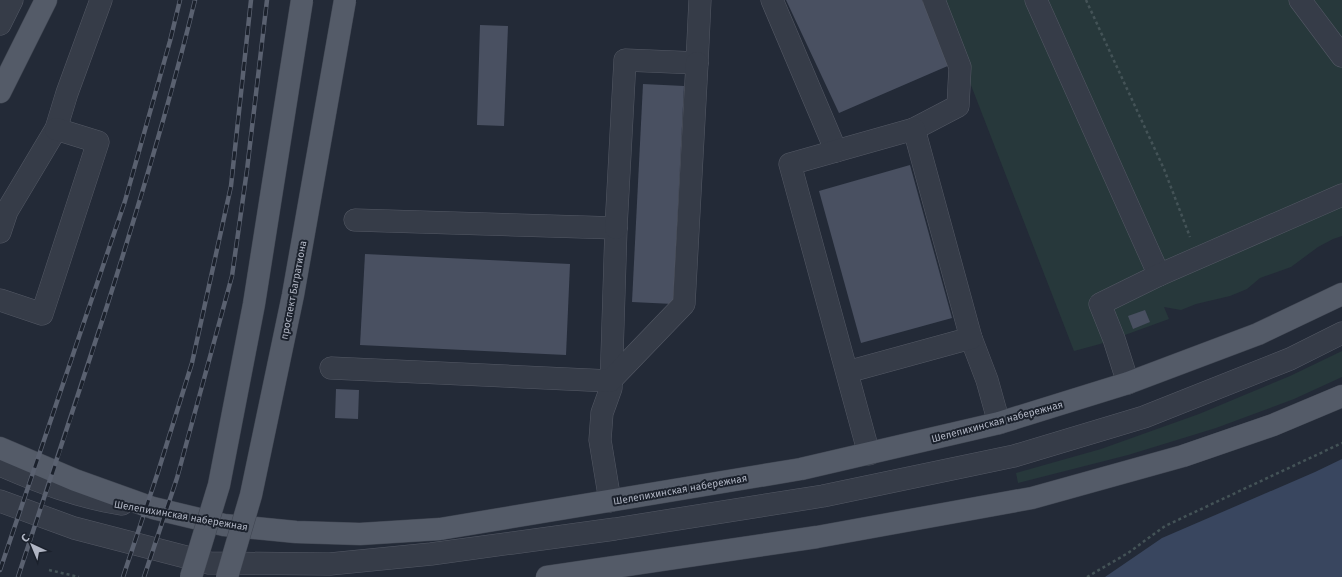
<svg xmlns="http://www.w3.org/2000/svg" width="1342" height="577" viewBox="0 0 1342 577" font-family="'Fira Sans',sans-serif">
<rect width="100%" height="100%" fill="#232a37"/>
<g fill="#27383b">
<path d="M938,0H1342V236L1333,239L1318,247L1291,267L1260,278L1247,289L1230,296L1196,304L1181,310L1164,307L1169,319L1100,344L1074,351Z"/>
<path d="M1342,351V377L1294,399L1216,428L1128,455L1018,483L1016,473L1101,449L1199,414L1290,376Z"/>
</g>
<path fill="#39465f" d="M1342,459V577H1105L1162,538L1315,472Z"/>
<g fill="#495061">
<path d="M786,0H922L950,65L839,113Z"/>
<path d="M480,25L508,26L504,126L477,125Z"/>
<path d="M643,84L684,86L673,304L632,302Z"/>
<path d="M910,165L952,318L861,343L819,191Z"/>
<path d="M365,254L570,264L566,355L360,345Z"/>
<path d="M1145,310L1150,322L1133,329L1128,316Z"/>
<path d="M336,389L359,390L358,419L335,418Z"/>
</g>
<g fill="none" stroke-linecap="round" stroke-linejoin="round">
<g stroke="#545965" stroke-width="23">
<g id="minor">
<path d="M772,0L836,151"/>
<path d="M1036,0L1159,275"/>
<path d="M1300,0L1342,56"/>
<path d="M0,24L12,0"/>
<path d="M914,129L958,106L960,67L934,0"/>
<path d="M355,220L616,228L611,388L602,413L600,440L610,501"/>
<path d="M616,228L625,60L697,63L700,0"/>
<path d="M0,232L7,211L56,129L67,93L101,0"/>
<path d="M0,300L42,314L98,142L56,129"/>
<path d="M971,338L987,380L999,423"/>
<path d="M331,368L610,381L684,304L697,63"/>
<path d="M847,372L971,338L914,129L790,164L869,454"/>
<path d="M1128,383L1114,339L1100,304L1159,275L1342,195"/>
<path d="M0,465C39,482 80,498 122,504"/>
<path d="M0,501L74,528L209,563L330,564L431,554L615,529L823,496L1014,456L1144,417L1290,359L1342,333"/>
</g>
</g>
<g stroke="#3f4551" stroke-width="23">
<g id="major">
<path d="M0,92L46,0"/>
<path d="M0,448L75,480L153,508L224,525L296,532L360,534L440,529L801,469L999,423L1128,383L1258,334L1342,294"/>
<path d="M547,577L817,537L1032,498L1183,456L1273,425L1342,396"/>
</g>
</g>
<g stroke="#445357" stroke-width="2.5" stroke-dasharray="3 3" stroke-linecap="butt">
<path d="M1086,0L1164,169L1190,237"/>
<path d="M49,570L79,577"/>
<path d="M1087,577L1128,553L1165,526L1342,443"/>
</g>
<use href="#minor" stroke="#363c48" stroke-width="22"/>
<use href="#major" stroke="#545b68" stroke-width="22"/>
<g stroke="#5a6170" stroke-width="4.5">
<g id="rail">
<path d="M0,570L125,201L170,41L180,0"/>
<path d="M18,577C48,487 78,397 107,306C139,205 170,103 195,0"/>
<path d="M123,577L158,472L192,363L231,186L251,0"/>
<path d="M144,577L177,478L232,276L247,170L267,0"/>
</g>
</g>
<use href="#rail" stroke="#1b212c" stroke-width="3" stroke-dasharray="9" stroke-linecap="butt"/>
<g stroke="#3f4551" stroke-width="23" stroke-linecap="butt">
<g id="major-bridge">
<path d="M191,577L219,485L254,304L302,0"/>
<path d="M227,577L251,495L293,295L345,0"/>
</g>
</g>
<use href="#major-bridge" stroke="#545b68" stroke-width="22"/>
</g>
<g text-anchor="middle" stroke-width="4" stroke-linejoin="round" paint-order="stroke">
<g font-size="10" fill="#b1b6c4" stroke="#1b212c">
<text transform="translate(293 290) rotate(-79)" y="4">проспект Багратиона</text>
<text transform="translate(997 421) rotate(-15)" y="4">Шелепихинская набережная</text>
<text transform="translate(680 489) rotate(-10)" y="4">Шелепихинская набережная</text>
<text transform="translate(181 515) rotate(10)" y="4">Шелепихинская набережная</text>
</g>
</g>
<g transform="translate(32 545) rotate(316)" stroke="#1b212c" stroke-width="3" paint-order="stroke">
<path d="M0-3L7 15L0 10L-7 15Z" fill="#b1b6c4"/>
<text y="-6" font-size="11" font-weight="bold" text-anchor="middle" fill="#b1b6c4">С</text>
</g>
</svg>
